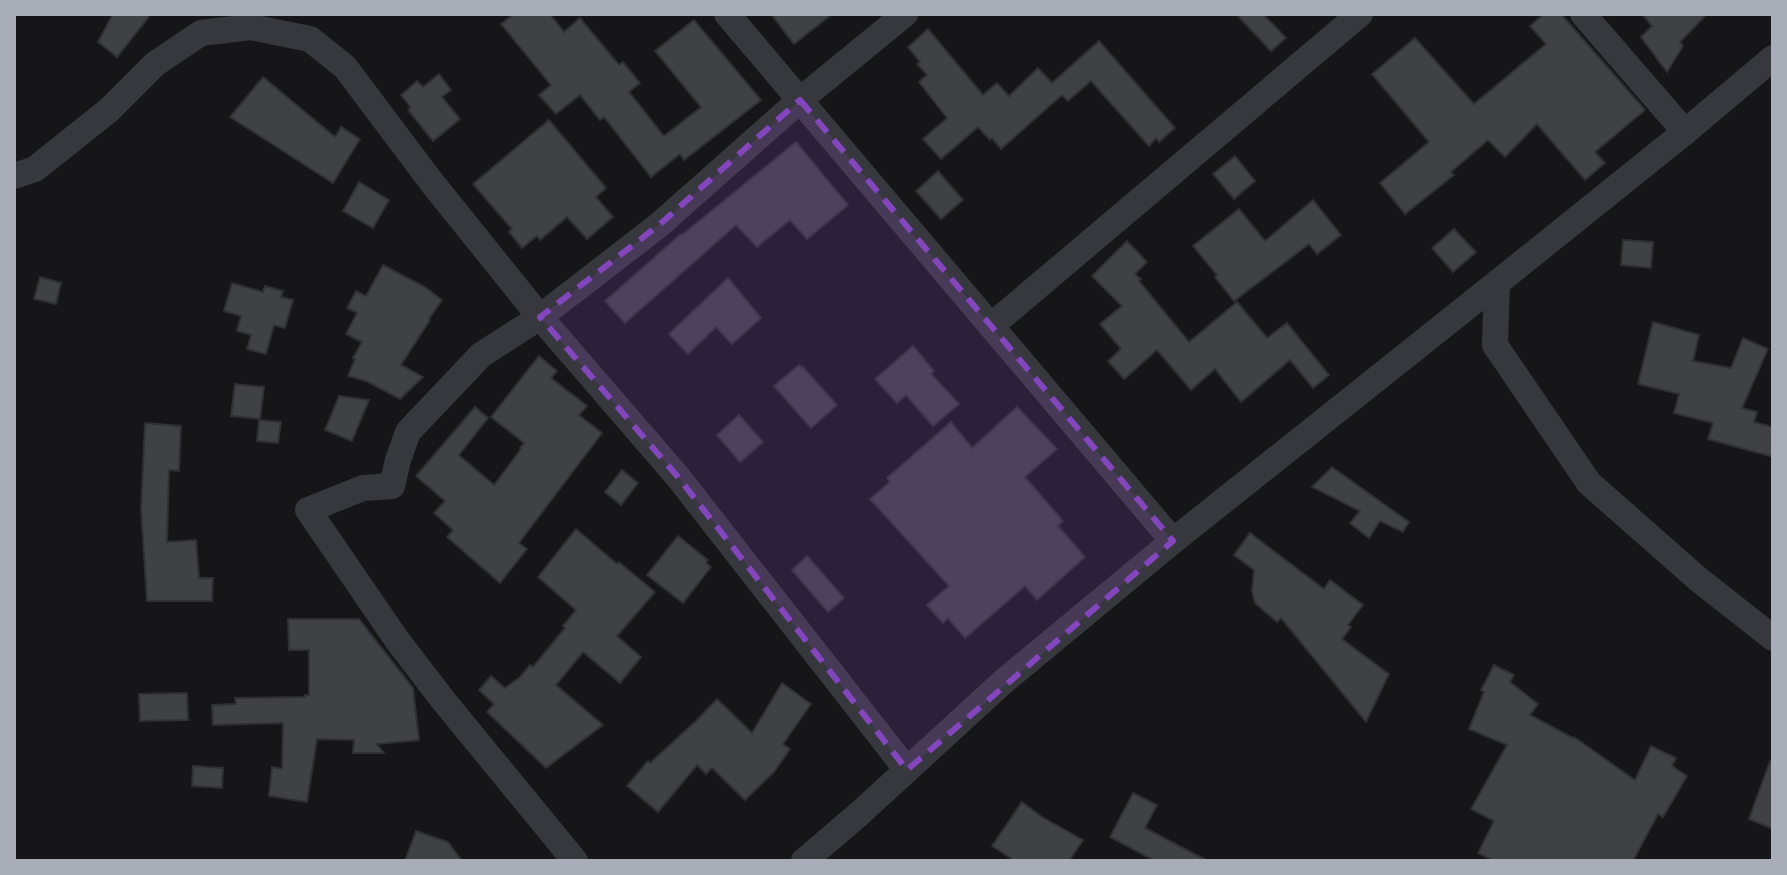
<svg xmlns="http://www.w3.org/2000/svg" width="1787" height="875" viewBox="0 0 1787 875" font-family="'Work Sans',sans-serif">
<rect width="100%" height="100%" fill="#161618"/>
<g fill="#404145" stroke="#303034" stroke-width="2">
<path d="M113,14H151L117,57L98,42Z"/>
<path d="M514,14H550L564,32L580,18L619,65L623,62L640,83L629,92L664,136L701,107L655,51L694,20L761,100L684,160L680,154L651,177L604,117L600,120L580,95L556,114L539,95L551,85L501,24Z"/>
<path d="M771,14H832L794,44Z"/>
<path d="M1236,14H1263L1286,38L1271,51Z"/>
<path d="M1544,14H1561L1645,110L1595,152L1605,163L1585,180L1537,124L1505,157L1488,140L1451,172L1454,175L1405,214L1380,183L1429,142L1372,74L1415,38L1474,104L1546,44L1530,26Z"/>
<path d="M1642,14H1707L1680,42L1683,46L1667,72L1641,37L1652,26Z"/>
<path d="M928,29L983,95L997,83L1009,96L1038,68L1052,83L1099,41L1175,128L1159,142L1156,138L1149,146L1091,81L1068,101L1062,95L1001,149L992,138L990,140L978,127L941,159L923,139L947,118L919,82L927,75L917,64L920,62L908,47Z"/>
<path d="M439,74L451,90L442,97L460,119L433,141L408,110L410,108L409,105L401,95L417,81L423,87Z"/>
<path d="M263,77L335,137L341,127L360,139L333,183L230,117Z"/>
<path d="M549,120L606,188L596,197L613,217L587,239L567,217L540,240L537,236L522,248L509,232L512,229L473,184Z"/>
<path d="M796,142L848,205L807,239L790,220L757,247L736,225L625,323L605,301L681,234L682,235Z"/>
<path d="M1235,156L1255,181L1234,199L1213,174Z"/>
<path d="M938,171L963,200L941,219L916,191Z"/>
<path d="M359,182L389,200L373,228L343,211Z"/>
<path d="M1313,200L1341,235L1317,254L1309,244L1234,301L1215,277L1217,275L1193,246L1239,209L1265,241Z"/>
<path d="M1454,229L1476,252L1453,272L1432,248Z"/>
<path d="M1623,240L1653,242L1651,268L1621,265Z"/>
<path d="M1127,241L1147,262L1135,274L1141,279L1139,281L1189,342L1237,302L1267,338L1287,323L1329,375L1313,388L1290,360L1241,402L1215,369L1191,390L1157,350L1124,379L1108,361L1121,349L1100,324L1122,306L1092,276Z"/>
<path d="M383,265L425,287L442,300L429,319L430,320L401,365L423,377L400,399L366,381L348,376L355,359L353,358L362,342L346,334L357,313L347,308L356,291L366,296Z"/>
<path d="M40,277L61,283L56,304L34,299Z"/>
<path d="M728,278L761,318L732,344L716,327L688,354L669,334Z"/>
<path d="M232,283L263,292L265,286L283,291L281,297L293,300L285,328L274,325L266,354L247,349L251,335L237,331L241,316L224,311Z"/>
<path d="M1653,322L1699,335L1693,361L1731,368L1743,338L1768,349L1742,408L1757,412L1754,422L1773,427V457L1708,439L1713,423L1674,413L1679,394L1638,384Z"/>
<path d="M913,346L934,371L931,374L959,404L933,426L906,395L897,403L875,379Z"/>
<path d="M539,356L557,371L551,378L587,406L579,415L602,433L519,543L527,549L500,583L447,537L453,530L434,513L445,501L416,476L475,407L488,418L459,455L494,485L521,449L520,448L524,443L491,417Z"/>
<path d="M799,365L801,367L802,366L837,405L811,428L774,386Z"/>
<path d="M235,384L264,387L260,419L231,416Z"/>
<path d="M339,396L369,400L352,441L325,430Z"/>
<path d="M1017,407L1057,449L1025,477L1063,521L1058,526L1085,557L1037,600L1025,586L965,638L948,618L943,623L927,605L949,586L870,499L890,482L887,478L951,422L972,448Z"/>
<path d="M739,415L763,442L740,462L717,435Z"/>
<path d="M259,420L281,422L278,443L257,441Z"/>
<path d="M145,423L181,426L179,471L169,470L167,542L196,540L199,578H213L212,601H147L141,509Z"/>
<path d="M1332,467L1409,522L1403,532L1380,521L1369,538L1350,523L1360,511L1312,487Z"/>
<path d="M622,470L638,483L621,505L605,492Z"/>
<path d="M576,529L617,564L619,562L655,592L617,636L641,657L620,683L583,652L556,685L603,725L546,768L487,712L494,704L479,690L491,676L505,688L520,677L530,665L533,667L565,628L563,626L576,610L538,577Z"/>
<path d="M1250,533L1324,589L1330,580L1363,605L1348,625L1351,627L1342,639L1389,674L1366,722L1281,618L1277,622L1255,603L1252,591L1254,570L1234,555Z"/>
<path d="M678,536L708,560L706,563L711,567L683,603L647,575Z"/>
<path d="M807,556L844,598L828,612L792,570Z"/>
<path d="M288,619H359L413,688L419,740L377,744L384,753H353L354,740L317,739L307,802L269,796L272,767L282,769L283,723L213,725L212,705L236,704L235,698L305,697V695H309V650H289Z"/>
<path d="M1494,665L1514,675L1510,682L1538,704L1530,715L1573,738L1574,737L1635,780L1651,746L1676,758L1672,766L1687,776L1663,817L1658,814L1633,861H1494L1478,853L1494,821L1471,809L1507,745L1469,729L1484,692L1481,690Z"/>
<path d="M782,683L811,704L783,744L790,749L774,772L745,800L712,768L706,774L697,765L658,812L627,786L648,761L650,763L696,721L717,699L752,733Z"/>
<path d="M187,693L188,720L140,721L139,694Z"/>
<path d="M1770,761L1773,762V829L1749,819Z"/>
<path d="M193,766L223,768L222,788L192,786Z"/>
<path d="M1133,793L1157,805L1145,828L1208,861H1155L1110,837Z"/>
<path d="M1022,802L1042,817L1083,840L1069,861H1015L992,846Z"/>
<path d="M416,831L448,842L462,861H405Z"/>
</g>
<g fill="none" stroke-linecap="round" stroke-linejoin="round">
<g stroke="#37383d" stroke-width="26">
<path d="M727,14L1173,541"/>
<path d="M1583,14L1685,132"/>
<path d="M1773,58L1685,132L1497,283L1495,345L1589,483L1698,579L1773,638"/>
<path d="M14,176L35,169L109,110L155,64L201,33L250,27L310,39L345,67L433,184L540,317L678,477L907,770"/>
<path d="M991,326L1360,14"/>
<path d="M575,861L443,700L397,640L308,510L363,488L392,486L398,460L408,432L481,355L540,317L659,225L800,100L905,14"/>
<path d="M804,861L859,814L1004,681L1173,541L1497,283"/>
</g>
</g>
<path fill="#8446be" fill-opacity="0.2" stroke="#8446be" stroke-width="6" stroke-dasharray="16 10" stroke-linejoin="round" d="M800,100L1173,541L907,770L678,477L540,317L659,225Z"/>
<rect width="1787" height="875" fill="none" stroke="#a8adb8" stroke-width="32"/>
</svg>
